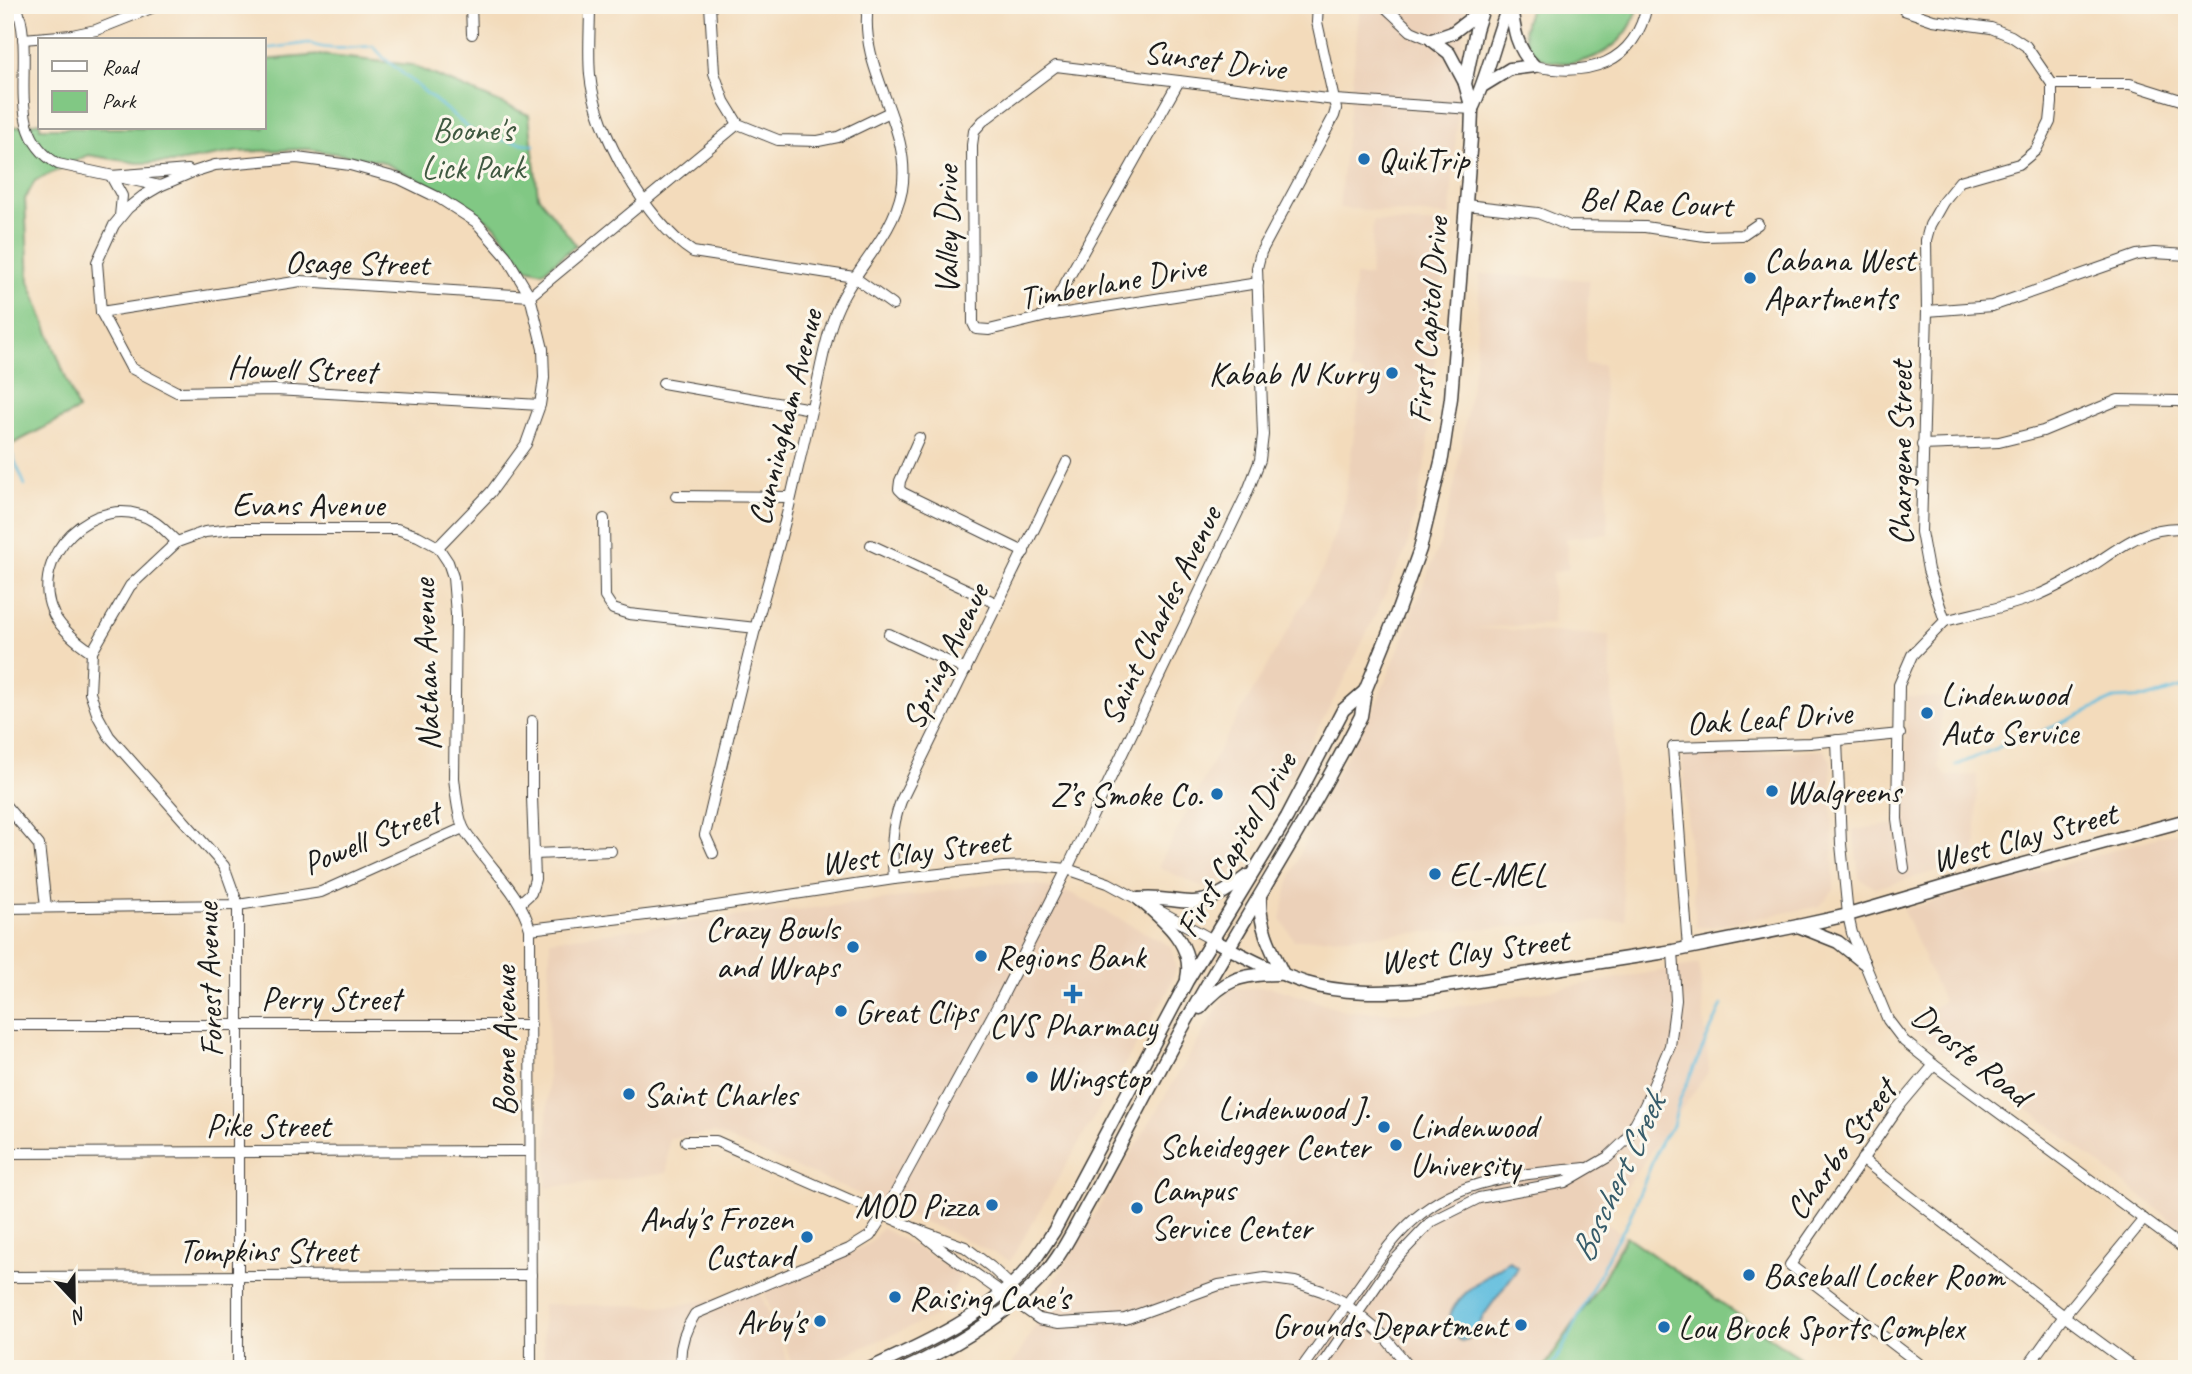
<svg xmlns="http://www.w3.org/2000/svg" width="2192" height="1374" viewBox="0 0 2192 1374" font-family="Caveat,sans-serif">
<rect width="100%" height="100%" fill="#fbf7ec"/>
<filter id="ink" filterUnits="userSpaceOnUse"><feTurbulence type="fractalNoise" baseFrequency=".0143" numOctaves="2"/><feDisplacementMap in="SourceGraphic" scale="14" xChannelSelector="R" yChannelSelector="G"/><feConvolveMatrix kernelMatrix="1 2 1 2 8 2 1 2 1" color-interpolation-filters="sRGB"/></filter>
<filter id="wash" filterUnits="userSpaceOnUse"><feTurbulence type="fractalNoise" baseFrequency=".00686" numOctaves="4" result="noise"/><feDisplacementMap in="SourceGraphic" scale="28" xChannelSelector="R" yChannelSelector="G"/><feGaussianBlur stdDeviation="1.57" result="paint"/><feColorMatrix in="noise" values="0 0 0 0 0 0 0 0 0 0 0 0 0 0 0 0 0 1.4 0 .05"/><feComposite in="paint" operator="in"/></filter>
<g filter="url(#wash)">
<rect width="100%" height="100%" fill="#f3dbbb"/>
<g fill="#ecd1b9">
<path d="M1360,5H1467L1465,11L1450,216L1339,208Z"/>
<path d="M1373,221L1447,224L1426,461L1407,548L1343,683L1288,782L1235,869L1209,890L1158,867L1220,748L1323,569L1343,510L1363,373L1350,371L1355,276H1370Z"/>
<path d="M1480,274L1589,280L1585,364L1603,365L1608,534L1566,538L1569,569L1552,573L1553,624L1473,628L1609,635L1621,876L1626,920L1294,940L1281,919L1288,885L1320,803L1376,704L1409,624L1426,625L1408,623L1440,543L1455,482L1475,363Z"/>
<path d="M1907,697H1942L1939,767L1946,776L1977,775V860L1875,888L1859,878L1853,830L1904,823Z"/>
<path d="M1824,750L1831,761L1834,890L1820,906L1710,927H1696L1682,755Z"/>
<path d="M2187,829V1232L2037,1116L1908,1027L1943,1001L1903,910Z"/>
<path d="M993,883L1039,885L1073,894L1172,947L1176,970L1168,991L1010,1261L958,1236L715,1133L669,1138L667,1173L546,1188L550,940L756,914L871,902Z"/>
<path d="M1699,964L1709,1071L1602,1220L1816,1369H1080L1084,1359L1078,1369H1010L1046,1308L1041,1304L1229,989L1271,987L1348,1011L1419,1013Z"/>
<path d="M882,1228L961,1273L952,1294L936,1316L812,1369H794L763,1290L869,1244Z"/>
<path d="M760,1292L791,1369H544L543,1304L671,1306Z"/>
</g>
<g fill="#81c884" stroke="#4e7250" stroke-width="2">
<path d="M1532,5H1638C1622,84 1492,80 1532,5Z"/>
<path d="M5,53L10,128L40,122V128H264V60L321,55L411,65L529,115L538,196L576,245L543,272L527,268L495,226L464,202L380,161L308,149L236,152L172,163H137L88,155L35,181L25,199L29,281L78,410L5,448Z"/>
<path d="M1626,1236L1816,1369H1543L1599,1286Z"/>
</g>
<path fill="#60bdde" stroke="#3e6c7d" stroke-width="2" d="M1509,1261L1518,1268L1484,1315L1476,1331L1468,1339L1461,1341C1423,1312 1489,1275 1509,1261Z"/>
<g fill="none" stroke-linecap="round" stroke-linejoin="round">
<g stroke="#60bdde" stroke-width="2.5">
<path d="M264,49L309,43C327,52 353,47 373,46L384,58L478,136L534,145"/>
<path d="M5,438L25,485"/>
<path d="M1955,766L2008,743L2021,741L2114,699L2150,697L2187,686"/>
<path d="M1549,1369L1561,1352L1615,1242L1626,1226L1661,1141L1673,1125L1680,1099L1722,1005"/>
</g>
</g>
</g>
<g filter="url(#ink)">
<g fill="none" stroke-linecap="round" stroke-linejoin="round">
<g stroke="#3c3934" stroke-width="12">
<g id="minor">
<path d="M16,5C38,58 0,131 58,164L160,186"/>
<path d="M471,5L472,34"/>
<path d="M590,5C590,28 588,52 590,75C595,130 646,222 693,252L854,277L893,305"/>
<path d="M710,5L714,73L724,101L738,124L778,140L818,141L838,137L890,112"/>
<path d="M1383,5L1411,31L1432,40"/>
<path d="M1904,10L1933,20L1991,28L2011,36L2026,46L2052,84H2130L2187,102"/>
<path d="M23,39L72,35L96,30L159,5"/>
<path d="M1534,66C1587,77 1635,65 1647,5"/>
<path d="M1466,205L1538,213L1570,226L1645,227L1705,236L1742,235L1758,224"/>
<path d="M120,216L122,196L111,176L188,170"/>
<path d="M1258,283L1047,316L989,330L976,329L973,323L972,145L974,131L983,121L1056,66L1335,100L1472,109"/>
<path d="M530,296L738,124"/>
<path d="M1927,311L1992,306L2137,255L2154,253L2187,255"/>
<path d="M101,312L301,281L530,296"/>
<path d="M1047,316L1179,81"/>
<path d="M663,383L811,409"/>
<path d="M919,438L900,481L899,489L903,493L1024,552"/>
<path d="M1922,445L1999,442L2043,431L2118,400L2178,401L2187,404"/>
<path d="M676,496L790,497"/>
<path d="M604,519L605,597L613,609L629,614L756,628"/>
<path d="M871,545L998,604"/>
<path d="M438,547L491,492L526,444L540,405L544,378L543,349L530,296L506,256L476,222L439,198L400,179L350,165L297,158L215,165L193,172L160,186L143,196L128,208L114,225L97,262L101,312L131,368L177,392L275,390L540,405"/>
<path d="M1945,621C1975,613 2008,607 2038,595C2053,589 2067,581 2081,573C2115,552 2144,523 2187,529"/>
<path d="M889,634L966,670"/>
<path d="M92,652C77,642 63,631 54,615C25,558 96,487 153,521C162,526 169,535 177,542"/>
<path d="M1837,740L1841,844L1848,915L1852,933L1888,1020L1904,1041L1934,1065L2187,1251"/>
<path d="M5,805L39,845L46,907"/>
<path d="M713,853L705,835C721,766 738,697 755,629C766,588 779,547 789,506C797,470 806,434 814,398C820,372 824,345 833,320C848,273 892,241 902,190C913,126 858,71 868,5"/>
<path d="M534,854L611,851"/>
<path d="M1904,868L1897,819L1899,685L1912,655L1945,621L1928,570L1921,532L1927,311L1926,240L1930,225L1943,202L1960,181L2019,164L2036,150L2050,122L2052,103V84"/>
<path d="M894,879C892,849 890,830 901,801L1067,462"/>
<path d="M520,903L531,893L535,879L532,797V721"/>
<path d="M5,908L238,905L321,892L463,828"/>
<path d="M530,929L696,909L894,879L1003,867L1039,866L1067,869L1108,883L1211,939"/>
<path d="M1688,948L1673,747L1810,743L1900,734"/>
<path d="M5,1025H531"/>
<path d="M686,1141H716L916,1229L965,1247L991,1267L1010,1285L1012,1291"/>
<path d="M5,1153L530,1151"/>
<path d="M1862,1159L2064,1316L2136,1369"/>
<path d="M916,1229L942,1250L1039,1319L1059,1323L1125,1319L1219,1285L1265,1278L1295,1282L1322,1291L1342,1301L1383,1335L1411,1369"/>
<path d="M5,1277L531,1275"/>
<path d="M238,1369V905L224,866L109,736L98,716L90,693L92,652L130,586L177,542L205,532L233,529H397L418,536L438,547L448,562L453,577L456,614L454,778C456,794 457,813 463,827C466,834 472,840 476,846C495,873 521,895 530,929L531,1369"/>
<path d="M681,1369C678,1348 684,1331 695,1314L849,1249L870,1236L884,1214L997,1007L1067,869L1247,493L1260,460L1263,435L1257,268L1261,252L1334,116L1336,109L1317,22L1318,5"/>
<path d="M1301,1369C1319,1344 1337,1319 1354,1294C1389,1244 1416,1202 1479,1184C1513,1174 1550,1172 1585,1168"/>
<path d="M1319,1369L1392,1263L1431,1222L1479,1198L1565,1182L1608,1157L1626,1140L1645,1105L1670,1046L1676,1000L1673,951"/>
<path d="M1926,1369L1790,1265L1897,1109L1934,1065"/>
<path d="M2026,1369L2064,1316L2144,1219"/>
</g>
</g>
<g stroke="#3c3934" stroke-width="15">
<g id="major">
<path d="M1511,5C1514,30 1516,47 1534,66"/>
<path d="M1432,40L1452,33L1482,10"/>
<path d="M1432,40L1449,53L1465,83"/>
<path d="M1484,85L1510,69L1534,66"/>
<path d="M1472,109C1488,76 1495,39 1509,5"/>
<path d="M1260,898C1259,926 1271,949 1283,974"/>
<path d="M1139,899C1160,897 1171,901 1191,902C1211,903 1231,888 1247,876"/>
<path d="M1139,899C1161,918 1195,944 1187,978"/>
<path d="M1798,926L1838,942L1863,962"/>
<path d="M1211,939C1242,955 1273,972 1306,983C1342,994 1382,993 1420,990L1673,951L1798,926L1848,915L1991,873L2187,820"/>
<path d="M1200,1008C1224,979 1242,974 1278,974"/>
<path d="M869,1369C926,1343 988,1315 1029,1267C1038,1256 1046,1243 1054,1231L1187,981L1287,817L1343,710L1365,691"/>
<path d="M905,1369C955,1346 1003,1318 1041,1278C1061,1257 1075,1227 1089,1202C1120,1146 1149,1089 1179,1034C1238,927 1306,825 1361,716L1365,691L1398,610L1420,549L1442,458L1451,398L1471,138L1472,109L1465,84L1476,30L1484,5"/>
</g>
</g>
<use href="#minor" stroke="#fff" stroke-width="10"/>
<use href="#major" stroke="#fff" stroke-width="12"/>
</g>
</g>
<g fill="#1f6fb2" stroke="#fbf7ec" stroke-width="2.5">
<circle cx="1364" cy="159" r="7"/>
<circle cx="1750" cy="278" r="7"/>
<circle cx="1392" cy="373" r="7"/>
<circle cx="1927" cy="713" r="7"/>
<circle cx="1772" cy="791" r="7"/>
<circle cx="1217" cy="794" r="7"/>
<circle cx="1435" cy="874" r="7"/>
<circle cx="853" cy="947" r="7"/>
<circle cx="981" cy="956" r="7"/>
<path d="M1069.5 983.5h7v7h7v7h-7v7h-7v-7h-7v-7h7z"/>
<circle cx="841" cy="1011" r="7"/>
<circle cx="1032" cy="1077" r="7"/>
<circle cx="629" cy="1094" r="7"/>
<circle cx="1384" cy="1127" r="7"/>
<circle cx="1396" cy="1145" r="7"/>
<circle cx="992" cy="1205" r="7"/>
<circle cx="1137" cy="1208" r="7"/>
<circle cx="807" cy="1237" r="7"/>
<circle cx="1749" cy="1275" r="7"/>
<circle cx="895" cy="1297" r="7"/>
<circle cx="820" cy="1321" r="7"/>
<circle cx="1521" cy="1325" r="7"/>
<circle cx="1664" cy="1327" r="7"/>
</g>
<g text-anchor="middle" stroke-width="6" stroke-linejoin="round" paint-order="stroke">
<g font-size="33" fill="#1c1c1c" stroke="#fbf7ec">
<text transform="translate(1215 59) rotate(7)" y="12">Sunset Drive</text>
<text transform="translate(1656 201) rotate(3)" y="12">Bel Rae Court</text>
<text transform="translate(946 230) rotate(-90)" y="12">Valley Drive</text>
<text transform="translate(357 262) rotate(1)" y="12">Osage Street</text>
<text transform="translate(1112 281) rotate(-10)" y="12">Timberlane Drive</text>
<text transform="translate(1427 320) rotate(-85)" y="12">First Capitol Drive</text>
<text transform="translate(302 368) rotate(2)" y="12">Howell Street</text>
<text transform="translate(784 417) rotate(-76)" y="12">Cunningham Avenue</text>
<text transform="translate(1900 453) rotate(-90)" y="12">Chargene Street</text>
<text x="308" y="516">Evans Avenue</text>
<text transform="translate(1159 615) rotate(-64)" y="12">Saint Charles Avenue</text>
<text transform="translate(944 656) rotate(-64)" y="12">Spring Avenue</text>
<text transform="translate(425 665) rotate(-92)" y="12">Nathan Avenue</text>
<text transform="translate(1769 717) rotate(-4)" y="12">Oak Leaf Drive</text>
<text transform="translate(2024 836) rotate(-15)" y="12">West Clay Street</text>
<text transform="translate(371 837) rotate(-22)" y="12">Powell Street</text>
<text transform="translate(1235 844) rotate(-60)" y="12">First Capitol Drive</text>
<text transform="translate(915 851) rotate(-7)" y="12">West Clay Street</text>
<text transform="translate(1474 950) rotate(-7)" y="12">West Clay Street</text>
<text transform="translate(208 980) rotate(-92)" y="12">Forest Avenue</text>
<text x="331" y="1010">Perry Street</text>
<text transform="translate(504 1041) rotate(-90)" y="12">Boone Avenue</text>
<text transform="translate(1972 1054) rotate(39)" y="12">Droste Road</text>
<text x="268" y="1137">Pike Street</text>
<text transform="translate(1840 1149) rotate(-54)" y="12">Charbo Street</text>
<text x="268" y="1262">Tompkins Street</text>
</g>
<g font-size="33" fill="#3f5840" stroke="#fbf7ec">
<text x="473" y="141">Boone's<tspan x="473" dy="38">Lick Park</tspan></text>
</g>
<g font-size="33" fill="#1c1c1c" stroke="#fbf7ec" text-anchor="start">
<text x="1378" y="171">QuikTrip</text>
<text x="1764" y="271">Cabana West<tspan x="1764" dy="38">Apartments</tspan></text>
<text x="1378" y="385" text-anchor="end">Kabab N Kurry</text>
<text x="1941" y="706">Lindenwood<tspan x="1941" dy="38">Auto Service</tspan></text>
<text x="1786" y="803">Walgreens</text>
<text x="1203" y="806" text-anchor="end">Z’s Smoke Co.</text>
<text x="1449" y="886">EL-MEL</text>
<text x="839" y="940" text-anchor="end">Crazy Bowls<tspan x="839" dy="38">and Wraps</tspan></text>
<text x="995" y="968">Regions Bank</text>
<text x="855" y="1023">Great Clips</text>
<text x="1073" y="1037" text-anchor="middle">CVS Pharmacy</text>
<text x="1046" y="1089">Wingstop</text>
<text x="643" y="1106">Saint Charles</text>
<text x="1370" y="1120" text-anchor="end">Lindenwood J.<tspan x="1370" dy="38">Scheidegger Center</tspan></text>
<text x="1410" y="1138">Lindenwood<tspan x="1410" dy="38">University</tspan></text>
<text x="1151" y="1201">Campus<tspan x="1151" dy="38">Service Center</tspan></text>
<text x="978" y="1217" text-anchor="end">MOD Pizza</text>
<text x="793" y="1230" text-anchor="end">Andy's Frozen<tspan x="793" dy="38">Custard</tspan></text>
<text x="1763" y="1287">Baseball Locker Room</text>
<text x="909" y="1309">Raising Cane's</text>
<text x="806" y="1333" text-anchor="end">Arby's</text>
<text x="1507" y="1337" text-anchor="end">Grounds Department</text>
<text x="1678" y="1339">Lou Brock Sports Complex</text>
</g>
<g font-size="35" font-style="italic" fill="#375c6a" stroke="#fbf7ec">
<text transform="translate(1617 1178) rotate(-65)" y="12">Boschert Creek</text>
</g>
</g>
<rect width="2192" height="1374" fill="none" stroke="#fbf7ec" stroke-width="28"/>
<rect x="38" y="38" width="228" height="91" fill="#fbf7ec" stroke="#a29f99" stroke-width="2"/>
<rect x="52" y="61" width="35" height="10" fill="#ffffff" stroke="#a29f99" stroke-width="2"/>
<text x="102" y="74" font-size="21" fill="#1c1c1c">Road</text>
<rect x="52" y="91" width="35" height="21" fill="#81c884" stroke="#a29f99" stroke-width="2"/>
<text x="102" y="108" font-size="21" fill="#1c1c1c">Park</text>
<g transform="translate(74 1300) rotate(158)" stroke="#fbf7ec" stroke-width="5" paint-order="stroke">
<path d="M0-5L12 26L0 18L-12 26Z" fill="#1c1c1c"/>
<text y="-10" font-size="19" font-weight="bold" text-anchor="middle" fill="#1c1c1c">N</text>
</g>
</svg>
